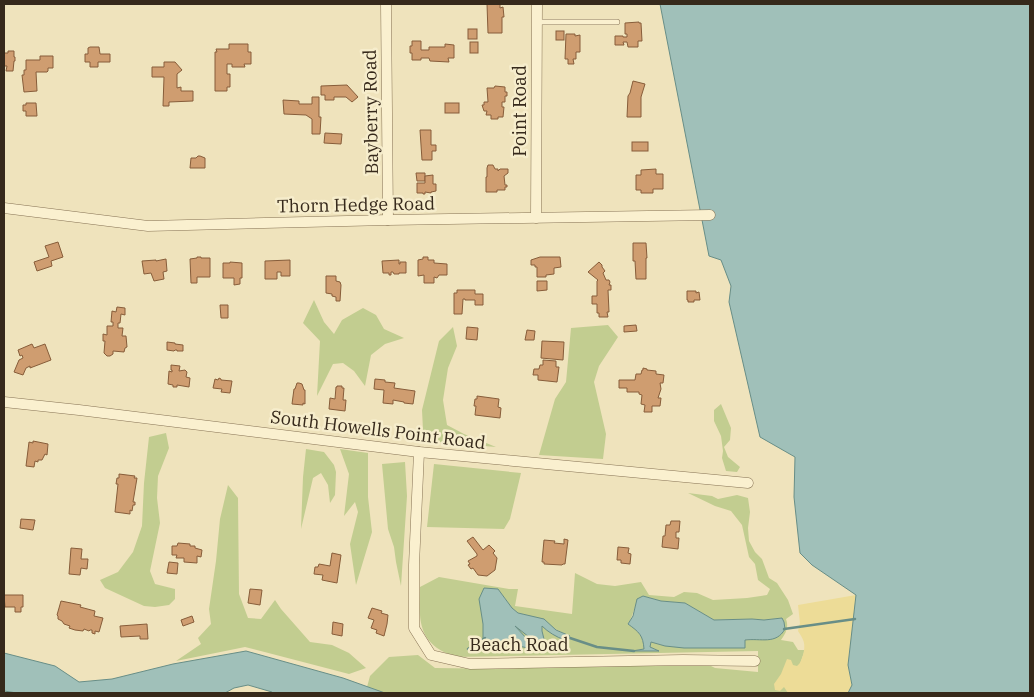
<svg xmlns="http://www.w3.org/2000/svg" width="1034" height="697" viewBox="0 0 1034 697" font-family="'IBM Plex Serif',serif">
<rect width="100%" height="100%" fill="#efe3bc"/>
<g fill="#c2cd90" fill-rule="evenodd">
<path d="M314,300L324,322L334,334L342,320L363,308L376,315L384,329L404,338L385,344L371,355L365,386L354,371L343,363L333,364L317,396L320,341L303,323Z"/>
<path d="M608,325L618,337L599,366L594,382L606,434L603,459L539,455L555,399L566,382L571,328Z"/>
<path d="M453,327L457,346L448,368L443,400L447,425L464,434L496,447L427,441L423,430L422,410L439,341Z"/>
<path d="M721,404L731,428L730,440L724,447L728,457L740,467L737,472L726,471L722,458L723,451L721,436L714,421V410Z"/>
<path d="M166,433L169,448L158,476L157,498L160,523L150,571L155,584L175,589V599L169,605L155,607L144,606L105,588L100,580L118,572L133,552L142,526L144,483L149,437Z"/>
<path d="M306,449L324,452L334,465L336,472L335,495L330,503L328,485L321,473L313,478L301,529L303,477Z"/>
<path d="M340,449L368,453V497L372,532L356,585L350,544L358,512L355,502L344,516L349,474Z"/>
<path d="M405,462L407,496L401,586L396,562L394,547L388,529L382,464Z"/>
<path d="M434,464L521,473L510,519L504,529L427,527Z"/>
<path d="M228,485L238,498L239,594L248,618L261,619L275,600L281,609L310,642L332,645L349,653L366,668L349,674L245,647L176,661L201,644L198,638L211,624L209,609L216,561L220,519Z"/>
<path d="M688,493L712,496L718,499L737,495L748,498L750,512L748,528L749,541L755,552L762,559L769,578L777,583L788,600L793,614L786,619C789,627 786,633 781,640L793,642L798,650H805L800,664L802,693H385L367,687L370,676L389,657L418,655L435,668L508,669L538,666H711L715,668L758,672V651L455,657C449,654 443,652 437,648C416,633 420,610 420,587L439,577L509,589H518L515,606L572,614L575,573L597,584L615,586L641,582L649,595L674,597L684,592L697,593L713,600L747,598L767,595L770,589L758,580L755,564L749,557L742,525L731,511L715,506ZM498,589L512,608L518,613L529,616L569,636L542,625V631L545,643L538,644L512,623L528,647L509,644L492,646L483,640V624ZM643,596L661,601L685,603L714,620L752,619L764,620L782,618L751,640H745V648L665,646L651,642L650,647L657,650H637L644,649C643,635 639,632 628,624C634,615 634,602 643,596Z"/>
</g>
<path fill="#eddc97" d="M856,595L848,665L852,686L848,693H788L784,687L780,691L775,690L774,684L781,674L787,659L791,660L793,665L797,666C801,663 801,660 803,655C806,644 804,640 798,631L800,623L798,605Z"/>
<g fill="#a0c0b9" stroke="#688e87">
<path d="M660,4H1030V693H848L852,685L848,665L856,595L812,565L800,553L794,497L795,457L760,437L729,302L731,286L721,260L709,256Z"/>
<path d="M484,588L498,589L512,608L518,613L544,619L556,630L570,636L565,640C556,637 548,632 542,626V631L545,643L538,644L515,626L528,640V648L509,644L492,646L483,640V624L479,599Z"/>
<path d="M643,596L661,601L685,603L714,620L752,619L764,620L782,618L784,622L785,629C776,645 761,638 745,640V648H684L665,646L651,642L650,647L659,651H632L644,649C643,635 639,632 628,624L633,616L637,599Z"/>
<path d="M246,651L343,678L385,693H272V692L248,685L234,688L225,693H17L4,691V653L55,666L79,682L112,679L173,664Z"/>
</g>
<g fill="none" stroke-linecap="round" stroke-linejoin="round">
<g stroke="#688e87" stroke-width="2.5">
<path d="M784,629L855,619"/>
<path d="M567,637L597,647L634,651"/>
<path d="M468,649L485,638"/>
</g>
</g>
<g fill="#cf9d70" stroke="#875d3a">
<path d="M487,4H500V8L503,7L504,17H502V33H488Z"/>
<path d="M639,22V23H641L642,41H638V47H628L627,42H623L624,45H615V36H623V37H627V34H625V23Z"/>
<rect x="468" y="29" width="9" height="10"/>
<rect x="556" y="31" width="8" height="9"/>
<path d="M566,34H575V36L580,35V52H576V59H573L574,64H568V59H565Z"/>
<path d="M412,41H421V50H429V47H445V44L454,45V58H448L449,62L430,61L429,58H421V60H412V53H410V46H412Z"/>
<rect x="470" y="42" width="8" height="11"/>
<path d="M229,44H248V52H251V64H244L245,67H232V64H227V74H230V87H227V91H215V52H217L216,49H229Z"/>
<path d="M90,47H99L100,54H110V62H98V67H90V62H85V54H88V48Z"/>
<path d="M8,51H14V57H15V61H14L13,71H6L7,66H4V53H8Z"/>
<path d="M40,56H53V68H48V71L47,72H36L37,91L24,92L22,75H24V70H26V60H40Z"/>
<path d="M164,62H175L182,70L177,74V88L181,87V91H193V101L169,102V106H163L164,77H152V67H164Z"/>
<path d="M633,81L645,84L641,97V117H627L628,96L630,93Z"/>
<path d="M347,85L358,97L352,102L346,97H334V100H325V95H321V86Z"/>
<path d="M495,86L505,87V92H507V96H505V102H502V107H504L503,117H498V119H491V115H486L487,111H484L482,105H484V102H488L487,88H494Z"/>
<path d="M312,97H319V117H321L320,134H312V119L306,115L284,114L283,100L299,101V104H312Z"/>
<path d="M26,103H36L37,116H26V111H23V105H26Z"/>
<rect x="445" y="103" width="14" height="10"/>
<path d="M420,130H431V145H436V151H432V160H422Z"/>
<path d="M325,133L342,134L341,144L324,143Z"/>
<rect x="632" y="142" width="16" height="9"/>
<path d="M198,156H200L205,158V168H190L191,158H196Z"/>
<path d="M488,165H493L495,169H498V171L500,169H508V173L504,176L505,185H507V187H505V190H497V192H486V177H487V168Z"/>
<path d="M656,169V174H663V189H653V193H641V190H636V175H641V170Z"/>
<path d="M416,173H425V181H417Z"/>
<path d="M433,175V184H436V191L431,192V193L425,192V194H423V193H417V183H425V176Z"/>
<path d="M58,242L63,257L51,261L52,266L37,271L34,262L49,257L45,246Z"/>
<path d="M633,243H646L647,258H646V279H636L635,261H633Z"/>
<path d="M197,257H201V258H210V277H197V283H191L190,259L197,258Z"/>
<path d="M423,257H428V260H434V263L447,264V275H439L437,278L434,277V283H424V275L418,276V260L423,259Z"/>
<path d="M540,257H560L561,267L554,268V274L546,275V277H537V267H535V265H531V260Z"/>
<path d="M166,259L167,271L163,272L164,279L154,281L151,273L144,274L142,261L156,260V261Z"/>
<path d="M290,260V276H281V272H277V279H265V261Z"/>
<path d="M399,260V264H400V262H406V273H399V274H394L393,272H391V275H389V273H383L382,261Z"/>
<path d="M230,262L242,263V278H240V284L234,285V278H223V263H230Z"/>
<path d="M599,262L602,265V267L605,271L603,273L606,280H609L610,282L609,285H611V290H608L609,312H607L608,317H599V313H597V304H592V296H597V281L598,280L588,272Z"/>
<path d="M326,276H336V281L340,282L341,285L340,301H336V297L332,296V294L326,293Z"/>
<path d="M537,281H547V290L537,291Z"/>
<path d="M457,290H475V294H483V305H475V300H465V299H463L462,314H454V293H457Z"/>
<path d="M687,291H696V293L699,292L700,300H694V302H688V300H687Z"/>
<path d="M220,305H228V318H221Z"/>
<path d="M117,307L125,308V315L121,314L120,323H118V328H123L122,336H126L127,347L125,348L124,352L113,351V354L110,356H107L104,353L105,341H103V334L107,335V326H113V322H111L112,311L116,312Z"/>
<path d="M636,325L637,331L624,332V326Z"/>
<path d="M467,327L478,328L477,340L466,339Z"/>
<path d="M527,330L535,331L534,340H525Z"/>
<path d="M542,341L564,342L563,360L541,358Z"/>
<path d="M167,342L175,343V344L183,345V351H177V350H175L174,351L167,350Z"/>
<path d="M32,344L34,348L45,344L51,360L30,368V366L26,368L23,375L14,372L19,360L23,358L22,355L20,356L18,350Z"/>
<path d="M543,360L556,361V367H559L557,382L538,380V375H533L534,369H539L540,365H543Z"/>
<path d="M171,365L180,366L179,371L185,370L187,372L186,377L190,378L189,387L177,385V387H173V385L168,384L169,371L172,372V370H171Z"/>
<path d="M643,368L647,369V370L656,371V374L664,375L663,383H660L661,389L658,398H661L660,406H652V412H644L645,405L641,404L642,395L639,394V392H627V388H619V380H635L636,374H641L642,370H643Z"/>
<path d="M219,378L221,379V380L232,381L230,393L221,392L222,389L213,388L215,379L218,380Z"/>
<path d="M375,379L385,380V382L395,383L394,388L415,391L413,404L404,403V402L393,400V404L383,403L384,390L374,389Z"/>
<path d="M297,383H299L302,384L304,390H305V404L303,403V405L292,404L294,389H295Z"/>
<path d="M337,386H342V388H344L343,400H346L345,411L329,409L330,398L335,399L336,387H337Z"/>
<path d="M477,396L499,399L498,407L501,408L500,418L475,415L476,406H474L475,399H477Z"/>
<path d="M33,441L48,444L47,455L45,454L42,460H38V462L35,461L34,467L26,466L29,442L33,443Z"/>
<path d="M119,474L135,476L134,478H137L133,502H135V505H133L132,511L130,510V514L115,512L118,484H116L117,478H119Z"/>
<path d="M21,519L35,520L33,530L20,528Z"/>
<path d="M671,521H680L679,532H676V538H679L678,549L662,547L663,536H665L666,525H670Z"/>
<path d="M473,537L483,550L489,545L495,551L493,553L497,558L495,570L487,576L478,575L473,568L471,569L468,565L470,564L468,561L477,556V554L467,541Z"/>
<path d="M564,539L568,540L565,564H563L562,565L544,564V562H542L544,540L555,541L554,543L564,544Z"/>
<path d="M178,543L190,544V546H195V548L202,550L201,557L197,556V563L184,562V558H176L177,555H172V546H177Z"/>
<path d="M618,547L629,548L628,553L631,554L630,564L621,563V560H617Z"/>
<path d="M71,548L82,549L81,559H88L87,569L81,568L80,575L69,574Z"/>
<path d="M332,553L341,555L337,583L322,580L323,575L314,574L315,567H318L319,564L330,566Z"/>
<path d="M169,562L178,563L177,574L167,573Z"/>
<path d="M250,589L262,590L260,605L248,603Z"/>
<path d="M4,595H23V607H21V612H15V607H5Z"/>
<path d="M61,601L81,605L80,607L95,611L94,616L103,618L99,632L95,631V634L92,633V630H90L89,631L84,629L83,631L75,630L69,628L70,626L64,624L62,621L58,619V616L57,615Z"/>
<path d="M372,608L382,611L381,613L388,615L387,624L384,636L376,633L377,630L371,628L374,620L368,618Z"/>
<path d="M192,616L194,622L183,626L181,620Z"/>
<path d="M333,622L343,624L342,636L332,634Z"/>
<path d="M147,624L148,639H140V636L121,637L120,626Z"/>
</g>
<g fill="none" stroke-linecap="round" stroke-linejoin="round">
<g stroke="#877355" stroke-width="6">
<path id="service" d="M537,22H617"/>
</g>
<g stroke="#877355" stroke-width="11">
<g id="minor">
<path d="M386,4L388,220"/>
<path d="M4,208L148,226L388,220L710,215"/>
<path d="M536,218L537,4"/>
<path d="M4,402L79,410L419,452L748,483"/>
<path d="M419,452L414,565V628L431,655L470,664L683,660L755,661"/>
</g>
</g>
<use href="#service" stroke="#faf0cf" stroke-width="5"/>
<use href="#minor" stroke="#faf0cf" stroke-width="10"/>
</g>
<g text-anchor="middle" stroke-width="5" stroke-linejoin="round" paint-order="stroke">
<g font-size="18" fill="#36291b" stroke="#f6edcc">
<text transform="translate(520 111) rotate(-90)" y="6">Point Road</text>
<text transform="translate(371 112) rotate(-91)" y="6">Bayberry Road</text>
<text transform="translate(356 205) rotate(-1)" y="6">Thorn Hedge Road</text>
<text transform="translate(378 430) rotate(7)" y="6">South Howells Point Road</text>
<text x="519" y="651">Beach Road</text>
</g>
</g>
<rect width="1034" height="697" fill="none" stroke="#36291b" stroke-width="10"/>
</svg>
